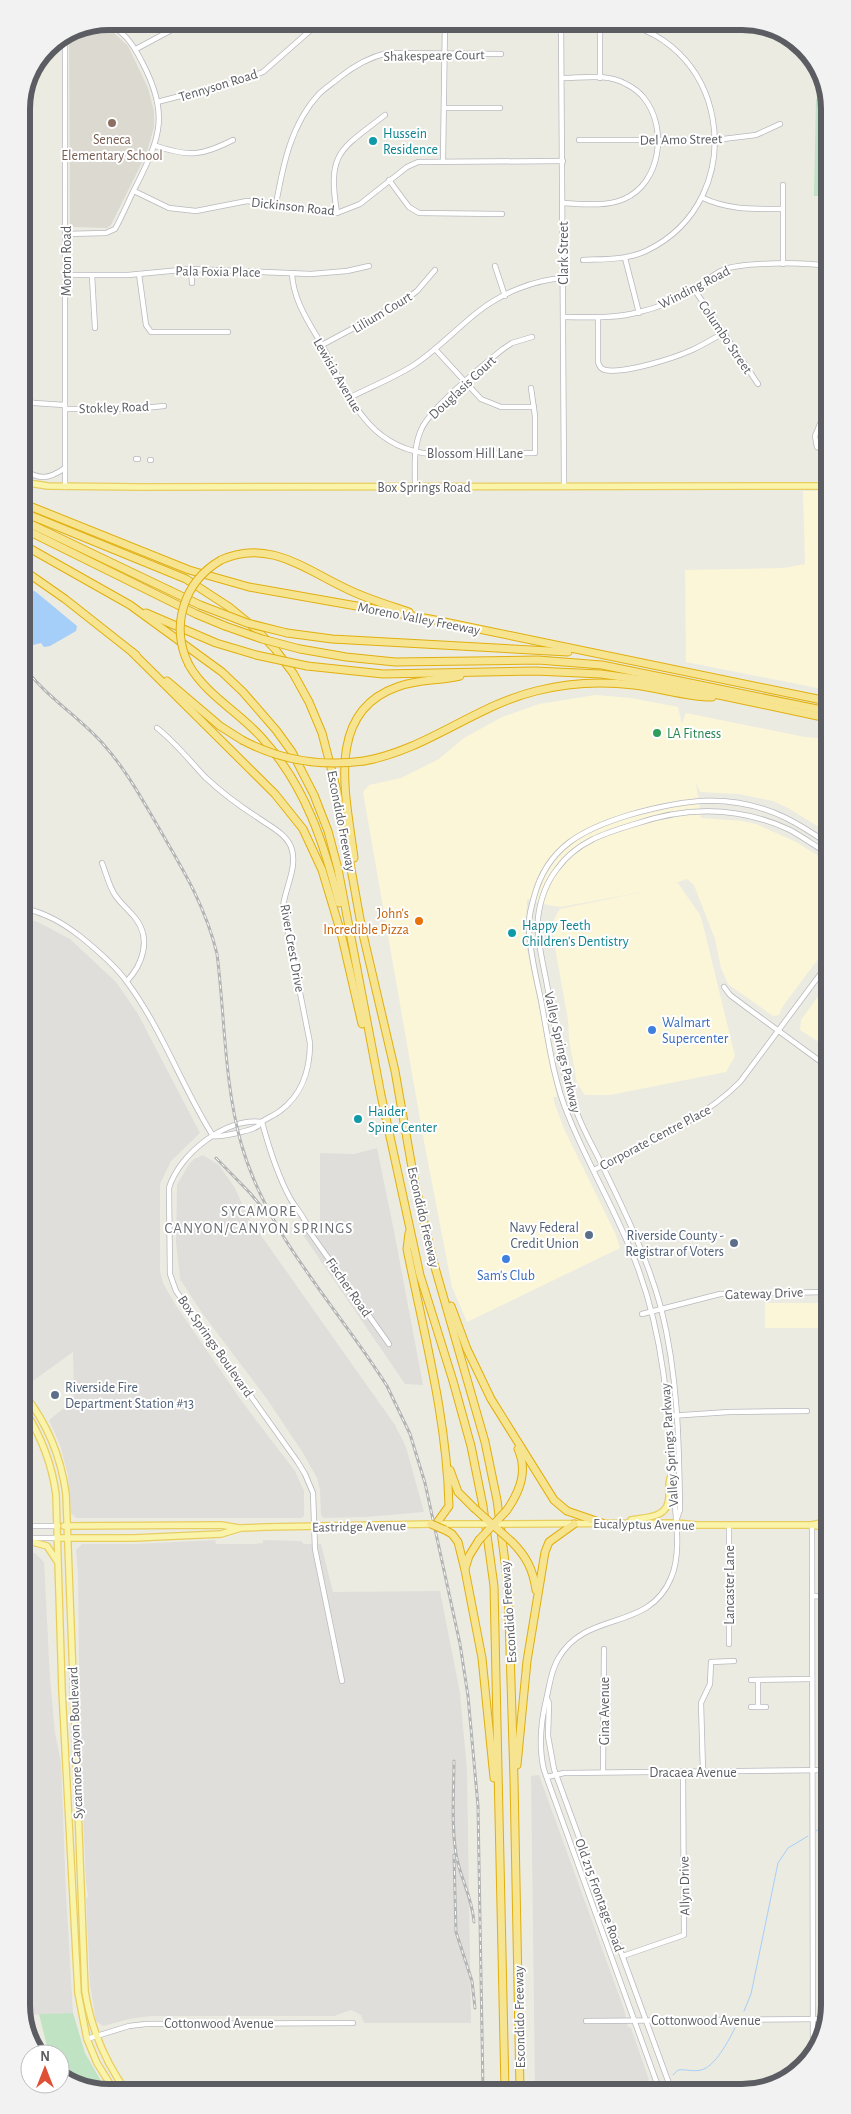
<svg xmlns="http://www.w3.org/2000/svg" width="851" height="2114" viewBox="0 0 851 2114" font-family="'Alegreya Sans',sans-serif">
<rect width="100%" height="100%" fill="#ecebe2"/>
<g fill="#fbf6d8">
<path d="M803,491H826L827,690L686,662L685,570L784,568L805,564Z"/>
<path d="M595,695L631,698L678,707L682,724L686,713L805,737L827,739V832L788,808L773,801L739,794L700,792L696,782L701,818L742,821L756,824L796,842L827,861V947L783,1006L779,1015L773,1016L728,984L721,968L715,939L694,885L687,879L678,882L675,884L678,883L700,915L703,925L735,1056L726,1072L610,1095H585L577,1083L569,1039L568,1020L551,925L560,909L648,891L561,907L548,905L527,899L525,939L557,1097H553L555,1105L564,1129L615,1233L620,1248L467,1322L452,1287L423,1136L363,792L369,785L401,778L439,759L464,738L502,717L539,704Z"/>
<path d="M827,984V1047L800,1030L801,1020Z"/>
<rect x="765" y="1303" width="63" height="25"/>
</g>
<g fill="#e0deda">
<path d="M23,918L38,922L70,939L116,982L138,1014L200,1133L171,1161L160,1184V1271L163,1283L175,1304L243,1403L295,1471L304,1491V1516L301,1518H76L71,1513L68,1475L60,1445L49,1420L74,1400L73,1352L26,1386L24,1384Z"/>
<path d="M377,1148L394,1231L423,1385L405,1384L303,1235L320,1225V1153L354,1154Z"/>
<path d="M203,1155L219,1165L235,1188L248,1217L395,1425L406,1447L424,1512L366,1517L324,1518L321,1515L320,1490L317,1478L303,1453L267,1399L202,1313L180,1279L176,1242L177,1185L188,1166L194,1159Z"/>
<path d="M215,1540L216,1544H254L263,1543V1540L301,1541L304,1544H321L333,1592L440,1591L460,1693L467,1770L471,2023H364L361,2015L351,2010L334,2016H151L129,2019L103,2026L96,2021L90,1985L86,1899L88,1896L86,1883L80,1748L78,1576L76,1550L82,1544H135Z"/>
<path d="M25,1553H35L44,1562L50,1678L55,1733L61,1763L66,1893L73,2013L26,2015Z"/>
<path d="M539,1775L624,2009L628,2027L631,2028L649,2080L627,2089L561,2090L551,2081H545L535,2089L531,1776Z"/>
</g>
<g fill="#dcdad0">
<path d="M89,25L98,26L114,33L128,46L148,88L154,111V127L147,152L111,225L107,228L73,227L70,224L69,33L76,28Z"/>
<path d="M828,1396L829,1515H821L819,1397Z"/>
</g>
<g fill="#c0e3c3">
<path d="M816,99H825V196H814Z"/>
<rect x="820" y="1398" width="8" height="36"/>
<path d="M73,2013L85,2053L108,2093H103L60,2076V2054H49L39,2014Z"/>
</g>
<path fill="#a5cef9" d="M23,585L36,592L77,626L76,631L50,646L44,647L41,643L33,645C23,622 23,609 23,585Z"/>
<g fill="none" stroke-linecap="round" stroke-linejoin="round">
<g stroke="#a5cef9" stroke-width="1">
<path d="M816,1831L829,1824"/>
<path d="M744,2011L751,1994L778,1863L788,1848L808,1836"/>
<path d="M673,2075L678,2070C685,2069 694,2072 701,2070C715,2067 729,2040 735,2028"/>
<path d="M542,2090L548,2087L552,2090"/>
</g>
<g stroke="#b8b9be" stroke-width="6">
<g id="minor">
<path d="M561,21L564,485"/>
<path d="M600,21V78"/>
<path d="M65,35V487"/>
<path d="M136,49L179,26L198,24L227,25"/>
<path d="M562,78C582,78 608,73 626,84C632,87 640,93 644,98C668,128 661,183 624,199C606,207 582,204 563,203"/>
<path d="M157,102L239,81L263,72L321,21"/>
<path d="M444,108H500"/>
<path d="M579,140H715L756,135L780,124"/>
<path d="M156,146C189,157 202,156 233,140"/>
<path d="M443,160L445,21"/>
<path d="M389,180L409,207L419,213L502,214"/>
<path d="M783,185V264"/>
<path d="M134,191L169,208L196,211L247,201L337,213L360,204L407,167L418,162L563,161"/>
<path d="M703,198C729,210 753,209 782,209"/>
<path d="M276,204C283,165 291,124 319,94C325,88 333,83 340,77C354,66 370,57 387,53L501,54"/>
<path d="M337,213C327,152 340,150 385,115"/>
<path d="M66,234L106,233L115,229C123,215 129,199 137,184C161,136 169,113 142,62C133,44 123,29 103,22"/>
<path d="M625,258L639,313"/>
<path d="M583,260C604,259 627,260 646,251C755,199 729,30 605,21"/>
<path d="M495,266L505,296"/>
<path d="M191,269L192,283"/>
<path d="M292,273C293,301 310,324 323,347C349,396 368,449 432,454L535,453V416L531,388"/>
<path d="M139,274L146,325L151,332H228"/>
<path d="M66,275H128L191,269L311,274L347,271L369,266"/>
<path d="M92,276L95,328"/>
<path d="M694,289L758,384"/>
<path d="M563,317C588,317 615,319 639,312C658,308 678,299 695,289C704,283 713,274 723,270C742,262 805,262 826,266"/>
<path d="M598,317V362C599,366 601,369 605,370C625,374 674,358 692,350C703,345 713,339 723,333"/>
<path d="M322,345L404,301L417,291L435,270"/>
<path d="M435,349L481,399L501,407H534"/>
<path d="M349,398C370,387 394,378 414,365C438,349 457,328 479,311C502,293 534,280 563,278"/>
<path d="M22,399L34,403L65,405"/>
<path d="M65,409H133L164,406"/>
<path d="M826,410L815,436L817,447L826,451"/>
<path d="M136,459H138"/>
<path d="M150,460H151"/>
<path d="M22,468C39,481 49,479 65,468"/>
<path d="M415,487C415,468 413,448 421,430C430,408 482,366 503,349L512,343L532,337"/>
<path d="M157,728C175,742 189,760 205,777C221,792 238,805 257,817C269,826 288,834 292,850C297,869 285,888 283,907L310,1043C310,1069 302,1095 280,1111C275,1115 269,1117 263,1121C261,1122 260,1124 258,1126C251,1131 221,1137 213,1136"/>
<path d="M102,863C106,873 109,886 115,895C121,904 129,910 136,919C151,939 143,964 127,981"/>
<path d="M23,908C46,913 63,923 81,937C97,950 115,965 127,982C162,1029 182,1087 213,1136"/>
<path d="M724,987L730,995L746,1007L828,1067"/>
<path d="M262,1122C226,1117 179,1154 169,1188L170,1274L176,1291L297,1461L305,1474L313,1493L315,1549L342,1681"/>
<path d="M262,1122C269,1148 277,1174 290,1198C296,1209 307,1219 309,1231L389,1344"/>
<path d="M594,1170C645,1143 699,1123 740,1082L827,965"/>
<path d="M642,1314L720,1294L828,1292"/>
<path d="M669,1416L729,1412L807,1411"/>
<path d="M676,1521L680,1510C679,1442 678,1375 661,1308C648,1260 626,1214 604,1169C595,1150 584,1132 577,1113C561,1073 555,1027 547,985C543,963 537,941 538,918C540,901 546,883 557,869C576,842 605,833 635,824C687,806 739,806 790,830C803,837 815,846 827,853"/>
<path d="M812,1525L813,2055"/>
<path d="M25,1526H58"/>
<path d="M25,1538H58"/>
<path d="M812,1596L829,1597"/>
<path d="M729,1644V1525"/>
<path d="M751,1680L812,1679"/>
<path d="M547,1698L549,1703L548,1736L554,1769L671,2089"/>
<path d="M751,1707H766"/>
<path d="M758,1707V1680"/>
<path d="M603,1772L604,1649"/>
<path d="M703,1772L701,1703L710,1684L711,1662L734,1661"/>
<path d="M547,1777L564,1773L829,1770"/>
<path d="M623,1956L684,1935L683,1772"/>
<path d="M586,2021L825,2019"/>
<path d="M87,2039L129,2026L146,2024L353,2023"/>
<path d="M659,2089L544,1770C538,1745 541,1720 547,1696C550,1683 551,1671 558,1659C586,1609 648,1633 671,1578C683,1551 674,1510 673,1480L671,1476C669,1406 663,1338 639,1271C620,1217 589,1168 568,1115C553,1079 548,1038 541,1000C536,977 530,953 529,930C528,918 531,908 534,897C547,847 583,829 629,815C685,799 732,792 786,818C800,825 814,834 827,843"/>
</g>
</g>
<g stroke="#e8cd5f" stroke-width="8">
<g id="major">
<path d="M22,482L48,486L141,487L826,486"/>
<path d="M24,1394C47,1423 61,1457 66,1494L85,1991C91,2028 105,2062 127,2092"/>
<path d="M24,1409C41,1436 52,1463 56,1495L62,1690L78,1993L87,2039L97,2063L115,2092"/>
<path d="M631,1520C648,1517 669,1518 669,1496C669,1489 668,1482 671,1476"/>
<path d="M436,1524H476"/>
<path d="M509,1524L676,1523L697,1525H812L829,1521"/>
<path d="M812,1525L829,1528"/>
<path d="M64,1526L221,1525L239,1528"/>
<path d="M58,1538H134L221,1534L241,1528L266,1527L431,1524"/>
<path d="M25,1540L47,1546L57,1561"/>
</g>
</g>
<g stroke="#e1af0e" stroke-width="9">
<g id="highway">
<path d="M22,503L189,570L249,587L430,619L827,701"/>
<path d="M22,512L186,579L229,607L256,629L275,649L293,673L309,702L322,733L337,791L362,930L395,1071L414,1179L432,1257L485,1442L497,1500L508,1585L514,1779L520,2090"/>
<path d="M22,520L200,605"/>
<path d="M22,528L196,614L225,626"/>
<path d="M22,544L130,605L222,672L243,692L276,730L292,752L314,795L328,831L338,869L381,1095L420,1275L453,1381L471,1446L483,1506L494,1586L505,2090"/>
<path d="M221,560C268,538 306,570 347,589C367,599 388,605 409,612"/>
<path d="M22,569L65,599L136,655"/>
<path d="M146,613L216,643L256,655"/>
<path d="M287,633L332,639L568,652"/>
<path d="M300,649L346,657L395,662L538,660L602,665L827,711"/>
<path d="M132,652L275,794L303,829L322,870L341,933L362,1024"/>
<path d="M189,665C206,695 240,713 262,738C305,785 324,843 339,903"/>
<path d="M307,666L383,674L535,671L601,674L657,682L827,718"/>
<path d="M167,681L220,726L242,740"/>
<path d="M364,761C426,750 475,706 536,691C567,683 601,681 634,685C660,688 686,697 712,697"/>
<path d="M354,858C347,799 323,713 397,687C417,679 439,681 460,676"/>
<path d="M409,1233L407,1249C424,1334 447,1419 449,1506L436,1524"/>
<path d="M451,1306L467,1349L491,1399L554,1500L567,1511L602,1523"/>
<path d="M450,1470L458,1492L474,1508"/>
<path d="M507,1510C520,1491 528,1471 518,1449"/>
<path d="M445,1530L452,1534L458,1542L465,1570L482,1658L494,1778"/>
<path d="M512,1542C526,1556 533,1569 536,1590"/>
<path d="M465,1569L469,1556L479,1540"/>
<path d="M517,1765L527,1661L545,1552L549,1542L574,1524"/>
</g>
</g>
<use href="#minor" stroke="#fff" stroke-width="4.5"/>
<use href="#major" stroke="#faf3aa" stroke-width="5.5"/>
<use href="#highway" stroke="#f6e490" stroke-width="7"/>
<g stroke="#b3b4b4" stroke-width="3">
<g id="rail">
<path d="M23,665C45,697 79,716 104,745C127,771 143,801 160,830C184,871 206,908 217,954C225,1017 224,1082 241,1143C267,1236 337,1306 387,1386L410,1434L425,1483L460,1644L468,1696L478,1806L483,2090"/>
<path d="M216,1158L250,1193L261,1206"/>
<path d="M454,1761C454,1791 451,1824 456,1854C460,1878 472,1896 474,1922"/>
<path d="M454,1855L456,1932L472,1981L475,2008"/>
</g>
</g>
<use href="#rail" stroke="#fff" stroke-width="1" stroke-dasharray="4" stroke-linecap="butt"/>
<g stroke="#e8cd5f" stroke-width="8" stroke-linecap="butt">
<path id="major-bridge" d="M476,1524H509"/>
</g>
<g stroke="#e1af0e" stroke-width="9" stroke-linecap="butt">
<g id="highway-bridge">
<path d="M200,605L247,623L287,633"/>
<path d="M225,626L262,639L300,649"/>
<path d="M256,655L307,666"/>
<path d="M189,665C170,627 183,582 221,560"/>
<path d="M242,740C280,760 321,767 364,761"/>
<path d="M474,1508L512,1542"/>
<path d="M431,1524L445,1530"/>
<path d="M479,1540L507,1510"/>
</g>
</g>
<use href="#major-bridge" stroke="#faf3aa" stroke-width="5.5"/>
<use href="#highway-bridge" stroke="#f6e490" stroke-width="7"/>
</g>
<circle fill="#8d6e63" stroke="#fff" stroke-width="2" cx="112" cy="123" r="5"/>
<g fill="#0f9aa8" stroke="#fff" stroke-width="2">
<circle cx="373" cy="141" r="5"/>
<circle cx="512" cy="933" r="5"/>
<circle cx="358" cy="1119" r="5"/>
</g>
<circle fill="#2e9e5b" stroke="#fff" stroke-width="2" cx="657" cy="733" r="5"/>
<circle fill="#e8710a" stroke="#fff" stroke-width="2" cx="419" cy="921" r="5"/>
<g fill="#3f7fe0" stroke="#fff" stroke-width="2">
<circle cx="652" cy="1030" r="5"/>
<circle cx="506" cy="1259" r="5"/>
</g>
<g fill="#5c6f8a" stroke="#fff" stroke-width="2">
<circle cx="589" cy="1235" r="5"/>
<circle cx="734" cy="1243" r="5"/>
<circle cx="55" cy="1395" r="5"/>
</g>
<g text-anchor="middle" stroke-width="4" stroke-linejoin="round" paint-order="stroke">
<g font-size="14" fill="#5b5d62" stroke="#fff">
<text transform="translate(434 55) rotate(-1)" y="5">Shakespeare Court</text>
<text transform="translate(218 85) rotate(-17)" y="5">Tennyson Road</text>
<text transform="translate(681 139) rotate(-1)" y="5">Del Amo Street</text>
<text transform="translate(293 206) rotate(6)" y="5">Dickinson Road</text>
<text transform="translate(563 253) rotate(-90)" y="5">Clark Street</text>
<text transform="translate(66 261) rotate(-90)" y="5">Morton Road</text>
<text transform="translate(218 271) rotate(1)" y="5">Pala Foxia Place</text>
<text transform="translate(694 287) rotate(-27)" y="5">Winding Road</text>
<text transform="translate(382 312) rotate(-31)" y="5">Lilium Court</text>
<text transform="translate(726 337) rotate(56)" y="5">Columbo Street</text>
<text transform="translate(338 375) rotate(60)" y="5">Lewisia Avenue</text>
<text transform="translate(462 387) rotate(-43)" y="5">Douglasis Court</text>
<text transform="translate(114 407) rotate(-2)" y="5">Stokley Road</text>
<text x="475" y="458">Blossom Hill Lane</text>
<text x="424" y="492">Box Springs Road</text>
<text transform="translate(419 618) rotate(11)" y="5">Moreno Valley Freeway</text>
<text transform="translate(342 821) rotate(79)" y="5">Escondido Freeway</text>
<text transform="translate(293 948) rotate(80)" y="5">River Crest Drive</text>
<text transform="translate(563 1052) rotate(77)" y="5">Valley Springs Parkway</text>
<text transform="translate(655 1137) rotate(-28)" y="5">Corporate Centre Place</text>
<text transform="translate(424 1217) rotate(77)" y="5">Escondido Freeway</text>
<text transform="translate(349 1287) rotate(55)" y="5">Fischer Road</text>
<text transform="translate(764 1293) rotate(-2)" y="5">Gateway Drive</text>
<text transform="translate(216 1346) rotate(55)" y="5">Box Springs Boulevard</text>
<text transform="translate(669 1445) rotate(-94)" y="5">Valley Springs Parkway</text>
<text transform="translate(644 1524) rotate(1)" y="5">Eucalyptus Avenue</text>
<text transform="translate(359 1526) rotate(-1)" y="5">Eastridge Avenue</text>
<text transform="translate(729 1585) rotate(-90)" y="5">Lancaster Lane</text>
<text transform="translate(508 1612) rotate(-94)" y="5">Escondido Freeway</text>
<text transform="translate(604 1711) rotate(-90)" y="5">Gina Avenue</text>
<text transform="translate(75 1743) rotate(-92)" y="5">Sycamore Canyon Boulevard</text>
<text x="693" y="1777">Dracaea Avenue</text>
<text transform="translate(684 1886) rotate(-91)" y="5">Allyn Drive</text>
<text transform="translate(600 1895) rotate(70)" y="5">Old 215 Frontage Road</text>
<text transform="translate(519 2017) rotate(-91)" y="5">Escondido Freeway</text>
<text x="706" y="2025">Cottonwood Avenue</text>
<text x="219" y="2028">Cottonwood Avenue</text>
</g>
<g font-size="14" fill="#0d838f" stroke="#fff" text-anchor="start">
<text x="383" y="138">Hussein<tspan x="383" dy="16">Residence</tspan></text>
<text x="522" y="930">Happy Teeth<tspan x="522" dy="16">Children's Dentistry</tspan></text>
<text x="368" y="1116">Haider<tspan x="368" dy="16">Spine Center</tspan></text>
</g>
<g font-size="14" fill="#785e54" stroke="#fff">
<text x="112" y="144">Seneca<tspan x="112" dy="16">Elementary School</tspan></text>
</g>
<g font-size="14" fill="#27864d" stroke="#fff" text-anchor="start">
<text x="667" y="738">LA Fitness</text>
</g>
<g font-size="14" fill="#c56008" stroke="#fff" text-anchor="end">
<text x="409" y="918">John's<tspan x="409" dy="16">Incredible Pizza</tspan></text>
</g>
<g font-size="14" fill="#366cbe" stroke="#fff" text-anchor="start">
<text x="662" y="1027">Walmart<tspan x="662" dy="16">Supercenter</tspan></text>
<text x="506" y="1280" text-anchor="middle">Sam's Club</text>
</g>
<g font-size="14" fill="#4e5e75" stroke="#fff" text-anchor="end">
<text x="579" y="1232">Navy Federal<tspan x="579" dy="16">Credit Union</tspan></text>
<text x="724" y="1240">Riverside County -<tspan x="724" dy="16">Registrar of Voters</tspan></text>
<text x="65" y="1392" text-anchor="start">Riverside Fire<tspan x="65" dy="16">Department Station #13</tspan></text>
</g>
<g font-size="15" letter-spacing="1" fill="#6c6f74" stroke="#fff">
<text x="259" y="1216">SYCAMORE<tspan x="259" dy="17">CANYON/CANYON SPRINGS</tspan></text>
</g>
</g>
<path d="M0 0H851V2114H0ZM109 30H742A79 79 0 0 1 821 109V2005A79 79 0 0 1 742 2084H109A79 79 0 0 1 30 2005V109A79 79 0 0 1 109 30Z" fill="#f2f2f2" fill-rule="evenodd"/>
<path fill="none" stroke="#5b5d62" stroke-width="6" d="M109 30H742A79 79 0 0 1 821 109V2005A79 79 0 0 1 742 2084H109A79 79 0 0 1 30 2005V109A79 79 0 0 1 109 30Z"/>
<g transform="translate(45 2069)"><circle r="24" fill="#ffffff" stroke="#bdbec0"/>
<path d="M0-4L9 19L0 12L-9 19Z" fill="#de5137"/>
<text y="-8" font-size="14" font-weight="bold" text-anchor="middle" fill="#5b5d62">N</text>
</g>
</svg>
